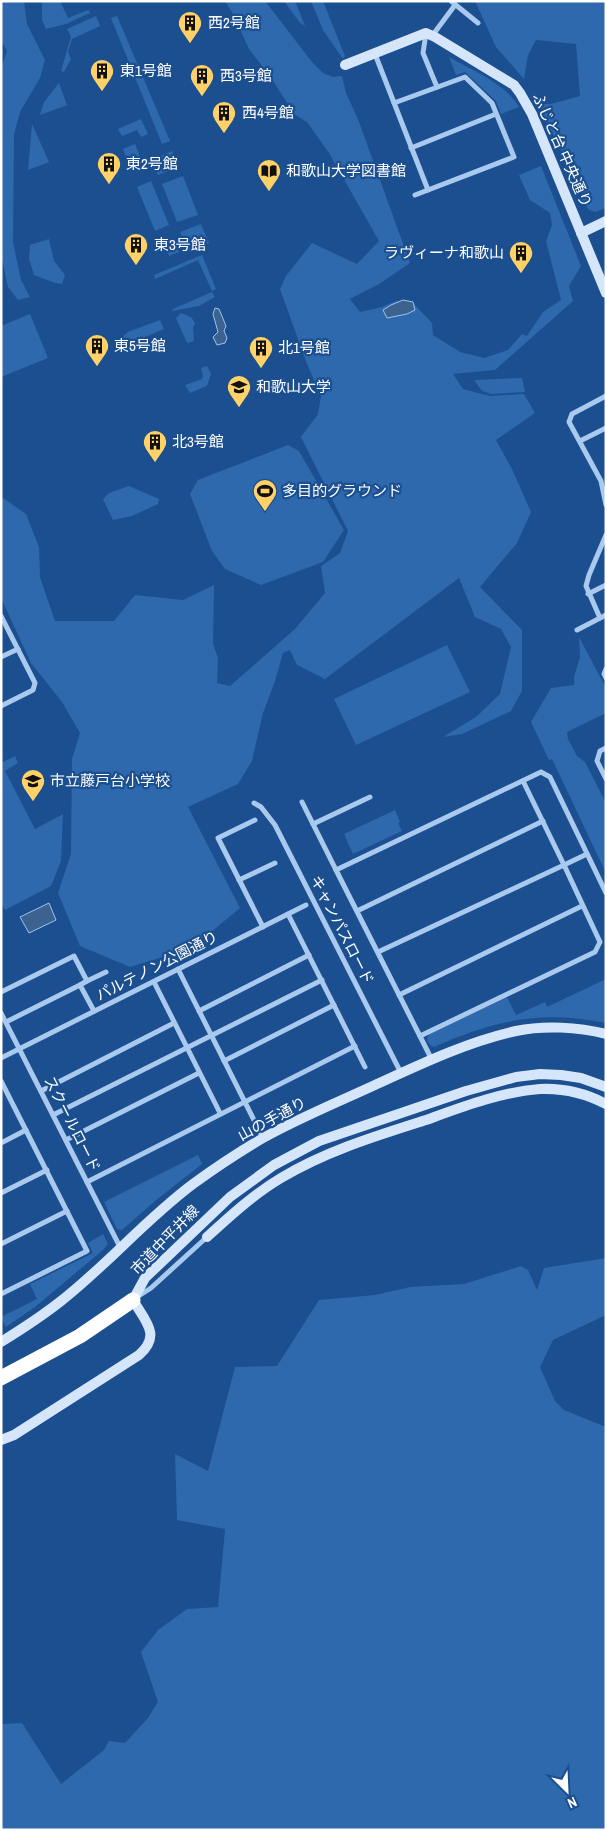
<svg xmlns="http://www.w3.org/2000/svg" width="607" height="1831" viewBox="0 0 607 1831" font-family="'Archivo Narrow','Noto Sans JP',sans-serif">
<rect width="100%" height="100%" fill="#1b4f8f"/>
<g fill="#2e69ad">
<path d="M1,1H24L27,24L45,60L40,78L20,112L14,134L13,242L21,280L30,297L18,300L8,287L1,254V69L7,51L1,40Z"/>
<path d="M42,1H60L68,18L88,10L90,13L66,24L46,29L42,20Z"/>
<path d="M225,1H265L312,62L323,73L333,77L342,76L346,93L358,119L410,263L379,284L350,299L360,312L382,307L396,301L414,304L432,323L433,335L460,352L484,358L508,350L522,334L527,336L543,312L561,300L546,241L552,225L550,213L530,200L519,175L541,166L581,266L569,286L573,301L495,370L453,374L463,389L490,396L524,394L535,413L496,440L512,469L531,512L517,543L480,587L522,630V691L511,711L462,734L443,737L476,717L500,694L511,647L501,629L475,617L459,578L325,679L297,665L290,650L283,653L275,681L263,713L252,761L238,784L188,807L240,908L199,942L179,952L130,967L80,946L58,893L71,854L72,759L80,733L62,702L31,663L1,598V499L3,498L26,514L39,547L40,577L55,621H114L135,595L183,600L214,585L213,644L218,658L217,683L230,686L295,629L325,593L321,566L340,553L348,531L301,437L318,414L321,396L307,364L280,289L286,276L312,243L357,264L379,241L329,153L307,122L294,114L272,79L249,49L232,12Z"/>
<path d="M284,1H295L305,26L300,23Z"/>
<path d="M311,1H323L345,56L343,59L323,30Z"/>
<path d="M475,1H606V208L595,212L589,210L583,201L568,164L533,95L535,93L544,104H551L580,96L576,44L536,40L528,55L524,79L496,47Z"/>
<path d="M96,16L100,26L72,39L68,52L71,59L64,72L61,71L71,37L67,29Z"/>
<path d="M117,16L170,141L162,144L111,18Z"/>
<path d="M449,57C473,71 505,83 519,107L501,114L496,101L465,72L456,75Z"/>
<path d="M59,83L67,105L40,115L44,102Z"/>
<path d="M141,119L148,134L141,137L137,130L122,136L118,129Z"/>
<path d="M32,124L49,162L28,170Z"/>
<path d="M135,144L144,167L131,171L123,149Z"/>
<path d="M172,151L178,167L158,175L151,160Z"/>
<path d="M183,176L198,215L177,222L162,184Z"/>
<path d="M151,181L169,225L155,231L137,187Z"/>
<path d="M201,224L209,243L189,252L180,232Z"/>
<path d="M174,238L179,252L169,256L163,242Z"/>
<path d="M49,239L54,261L65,275L62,284L55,283L34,275L29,259L30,245Z"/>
<path d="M202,255L216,289L212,291L198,260L155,279L154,275Z"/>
<path d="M212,292L215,297L199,306L172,311L173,309Z"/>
<path d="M181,313L191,317L195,323L193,328L194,341L187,343L176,318Z"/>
<path d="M30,314L48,358L1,377V326Z"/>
<path d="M160,320L164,329L124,346L117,341L128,332Z"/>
<path d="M207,366L211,374L207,386L190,393L185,385L202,379L203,376L201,368Z"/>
<path d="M522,378L525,392L491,394L482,391L474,380Z"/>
<path d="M288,445L299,451L344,530L323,562L261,585L225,569L212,551L190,494L198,480Z"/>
<path d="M129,486L159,499L158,504L132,516L113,520L103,499L109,493Z"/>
<path d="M579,637L606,688V713L567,732L568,739L577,756L585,762L606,803V873L552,759L549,760L531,722L551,688L574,685V677L580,657Z"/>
<path d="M447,645L470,692L356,745L334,699Z"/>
<path d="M15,756L18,763L5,771L35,829L63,814L61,861L51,886L5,910L1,903V763Z"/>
<path d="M395,810L400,822L398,823L402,831L353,854L344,834Z"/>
<path d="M606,979V1023C541,1010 494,1020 434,1047L430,1045L427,1040L429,1034L507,997L516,1015L545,1002L547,1007Z"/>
<path d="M198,1155L202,1164L155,1201L122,1230L117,1229L104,1202Z"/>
<path d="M103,1234L108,1244L103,1250L35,1307L6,1327L1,1317L37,1299L30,1284L93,1253L88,1243Z"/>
<path d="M606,1258V1315L553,1340L540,1367L555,1401L564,1410L606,1427V1830H1V1724L22,1723L61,1784L104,1750L109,1741L125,1743L148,1718L158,1702L141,1652L158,1630L187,1609L218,1607L225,1529L177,1520L175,1454L208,1471L235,1367L277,1366L319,1300L375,1295L410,1287L464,1284L521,1266L528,1270L537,1290L544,1268Z"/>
</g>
<g fill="#3c6290" stroke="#9cc4f0">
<path d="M403,300L413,302L415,310L407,314L387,318L383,310L391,305Z"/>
<path d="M215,308L219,309L226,326L224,331L227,338L225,343L217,345L213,337L218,332L213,314Z"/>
<path d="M49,903L56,920L29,933L20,917Z"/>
</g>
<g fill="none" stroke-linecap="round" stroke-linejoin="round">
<g stroke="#a9c9ee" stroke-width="5">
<path d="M451,1L478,23"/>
<path d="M426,33L423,53L437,87"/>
<path d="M432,36L455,5"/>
<path d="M375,54L428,190"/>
<path d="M394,103L465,77L492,103L514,157L415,195"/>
<path d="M411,148L496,114"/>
<path d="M606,396L572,414L569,422L601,481L606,505"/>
<path d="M580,441L606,428"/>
<path d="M588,594L606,585"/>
<path d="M1,616L35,683L33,690L1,706"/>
<path d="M600,618L586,586L589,575L606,535"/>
<path d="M577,630L606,615"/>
<path d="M1,657L18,649"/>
<path d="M606,669L604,674L606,678"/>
<path d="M606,748L600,751L597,761L606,779"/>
<path d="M523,781L564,865L587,854"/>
<path d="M302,802L336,870"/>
<path d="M254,803L261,807L275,825L401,1073"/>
<path d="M255,820L218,838L263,927"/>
<path d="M313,824L370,797"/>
<path d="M239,880L275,863"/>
<path d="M357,911L543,821"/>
<path d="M288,914L365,1067"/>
<path d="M378,952L564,865L600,942L595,952L420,1036"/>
<path d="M178,969L263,1138"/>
<path d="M87,981L106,972"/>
<path d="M154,982L220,1113"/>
<path d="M1,992L74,956L87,981L80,985L94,1011"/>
<path d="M399,995L582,906"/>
<path d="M199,1011L309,955"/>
<path d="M1,1013L120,1247"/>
<path d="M6,1022L80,985"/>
<path d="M1,1058L306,905"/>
<path d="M432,1060L336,870L541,772L550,777L606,893"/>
<path d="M224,1061L334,1005"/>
<path d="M1,1081L87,1251L1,1294"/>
<path d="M41,1091L174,1023"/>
<path d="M53,1115L322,980"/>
<path d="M66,1140L199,1073"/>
<path d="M1,1143L26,1130"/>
<path d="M87,1182L355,1046"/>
<path d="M1,1193L47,1170"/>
<path d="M1,1244L67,1211"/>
<path d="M137,1297L151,1288L207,1237"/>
</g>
<g stroke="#d6e6fa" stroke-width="10">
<path d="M345,65L426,33L435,37L514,85L520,93L532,114L606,293"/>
<path d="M581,233L606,221"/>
<path d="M207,1237C230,1216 254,1194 281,1178C326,1151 376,1136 426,1120C462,1107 501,1092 540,1089C563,1088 585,1093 606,1104"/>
<path d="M1,1342C22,1329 42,1316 61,1301C107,1265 146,1219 193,1184C215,1168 239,1152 263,1138C299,1118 338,1102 375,1085C421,1064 467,1042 516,1031C544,1025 578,1027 606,1034"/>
<path d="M1,1440L14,1435L139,1355C162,1335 145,1321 133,1300L145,1278L230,1197L274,1165L319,1141L466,1091L516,1077L540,1074L561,1075L581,1078L606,1087"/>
</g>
<path stroke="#fff" stroke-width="15" d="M1,1378L80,1336L133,1300"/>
</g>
<defs>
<g id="building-pin" transform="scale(1.25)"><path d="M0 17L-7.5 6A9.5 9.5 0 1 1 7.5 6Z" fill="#ffd166" stroke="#1b4f8f"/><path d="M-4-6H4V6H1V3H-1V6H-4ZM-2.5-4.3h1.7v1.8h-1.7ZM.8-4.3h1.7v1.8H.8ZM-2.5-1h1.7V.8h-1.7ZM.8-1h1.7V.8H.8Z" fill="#111"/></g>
<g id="library-pin" transform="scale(1.25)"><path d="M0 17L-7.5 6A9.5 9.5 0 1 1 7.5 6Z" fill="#ffd166" stroke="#1b4f8f"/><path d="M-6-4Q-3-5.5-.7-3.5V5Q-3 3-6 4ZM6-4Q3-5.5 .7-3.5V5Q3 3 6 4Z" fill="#111"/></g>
<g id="university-pin" transform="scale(1.25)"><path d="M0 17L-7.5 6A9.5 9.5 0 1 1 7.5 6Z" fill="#ffd166" stroke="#1b4f8f"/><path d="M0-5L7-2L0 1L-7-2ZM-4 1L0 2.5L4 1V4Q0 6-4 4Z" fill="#111"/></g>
<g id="stadium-pin" transform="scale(1.25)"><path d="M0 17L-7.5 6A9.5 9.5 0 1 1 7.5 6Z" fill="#ffd166" stroke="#1b4f8f"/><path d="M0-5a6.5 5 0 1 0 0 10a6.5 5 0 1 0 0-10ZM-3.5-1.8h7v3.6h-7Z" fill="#111"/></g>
<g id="school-pin" transform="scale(1.25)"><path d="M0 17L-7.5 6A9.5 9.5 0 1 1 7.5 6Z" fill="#ffd166" stroke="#1b4f8f"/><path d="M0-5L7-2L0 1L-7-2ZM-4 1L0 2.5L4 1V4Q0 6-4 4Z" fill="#111"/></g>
</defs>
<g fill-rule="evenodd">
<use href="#building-pin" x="190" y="23"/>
<use href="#building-pin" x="102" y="71"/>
<use href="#building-pin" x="202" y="76"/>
<use href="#building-pin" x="224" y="113"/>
<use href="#building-pin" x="109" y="164"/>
<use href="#library-pin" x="269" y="171"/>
<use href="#building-pin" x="136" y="245"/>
<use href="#building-pin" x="521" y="253"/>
<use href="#building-pin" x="97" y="346"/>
<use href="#building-pin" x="261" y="348"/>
<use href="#university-pin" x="239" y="387"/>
<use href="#building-pin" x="155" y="442"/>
<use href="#stadium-pin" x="265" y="491"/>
<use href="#school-pin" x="33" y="781"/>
</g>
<g text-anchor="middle" stroke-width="4.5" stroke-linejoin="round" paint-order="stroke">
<g font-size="15" fill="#fff" stroke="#1b4f8f" text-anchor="start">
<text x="208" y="28">西2号館</text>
<text x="120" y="76">東1号館</text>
<text x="220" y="81">西3号館</text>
<text x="242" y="118">西4号館</text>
<text x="126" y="169">東2号館</text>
<text x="286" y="176">和歌山大学図書館</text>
<text x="154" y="250">東3号館</text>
<text x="504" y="258" text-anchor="end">ラヴィーナ和歌山</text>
<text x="114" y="351">東5号館</text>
<text x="278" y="353">北1号館</text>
<text x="256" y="392">和歌山大学</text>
<text x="172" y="447">北3号館</text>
<text x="282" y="496">多目的グラウンド</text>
<text x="50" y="786">市立藤戸台小学校</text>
</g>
<g font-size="15" fill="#fff" stroke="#1b4f8f">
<text transform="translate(562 150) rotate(66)" y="5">ふじと台 中央通り</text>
<text transform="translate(342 930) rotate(63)" y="5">キャンパスロード</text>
<text transform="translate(157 966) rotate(-27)" y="5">パルテノン公園通り</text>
<text transform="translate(272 1119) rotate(-28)" y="5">山の手通り</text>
<text transform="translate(72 1124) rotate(63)" y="5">スクールロード</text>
<text transform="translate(165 1240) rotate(-46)" y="5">市道中平井線</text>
</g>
</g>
<rect width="607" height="1831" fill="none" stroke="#ffffff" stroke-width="5"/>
<g transform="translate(567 1791) rotate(156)" stroke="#1b4f8f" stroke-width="4" paint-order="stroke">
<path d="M0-4L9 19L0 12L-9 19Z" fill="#ffffff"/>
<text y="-8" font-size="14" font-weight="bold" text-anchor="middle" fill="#ffffff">N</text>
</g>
</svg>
